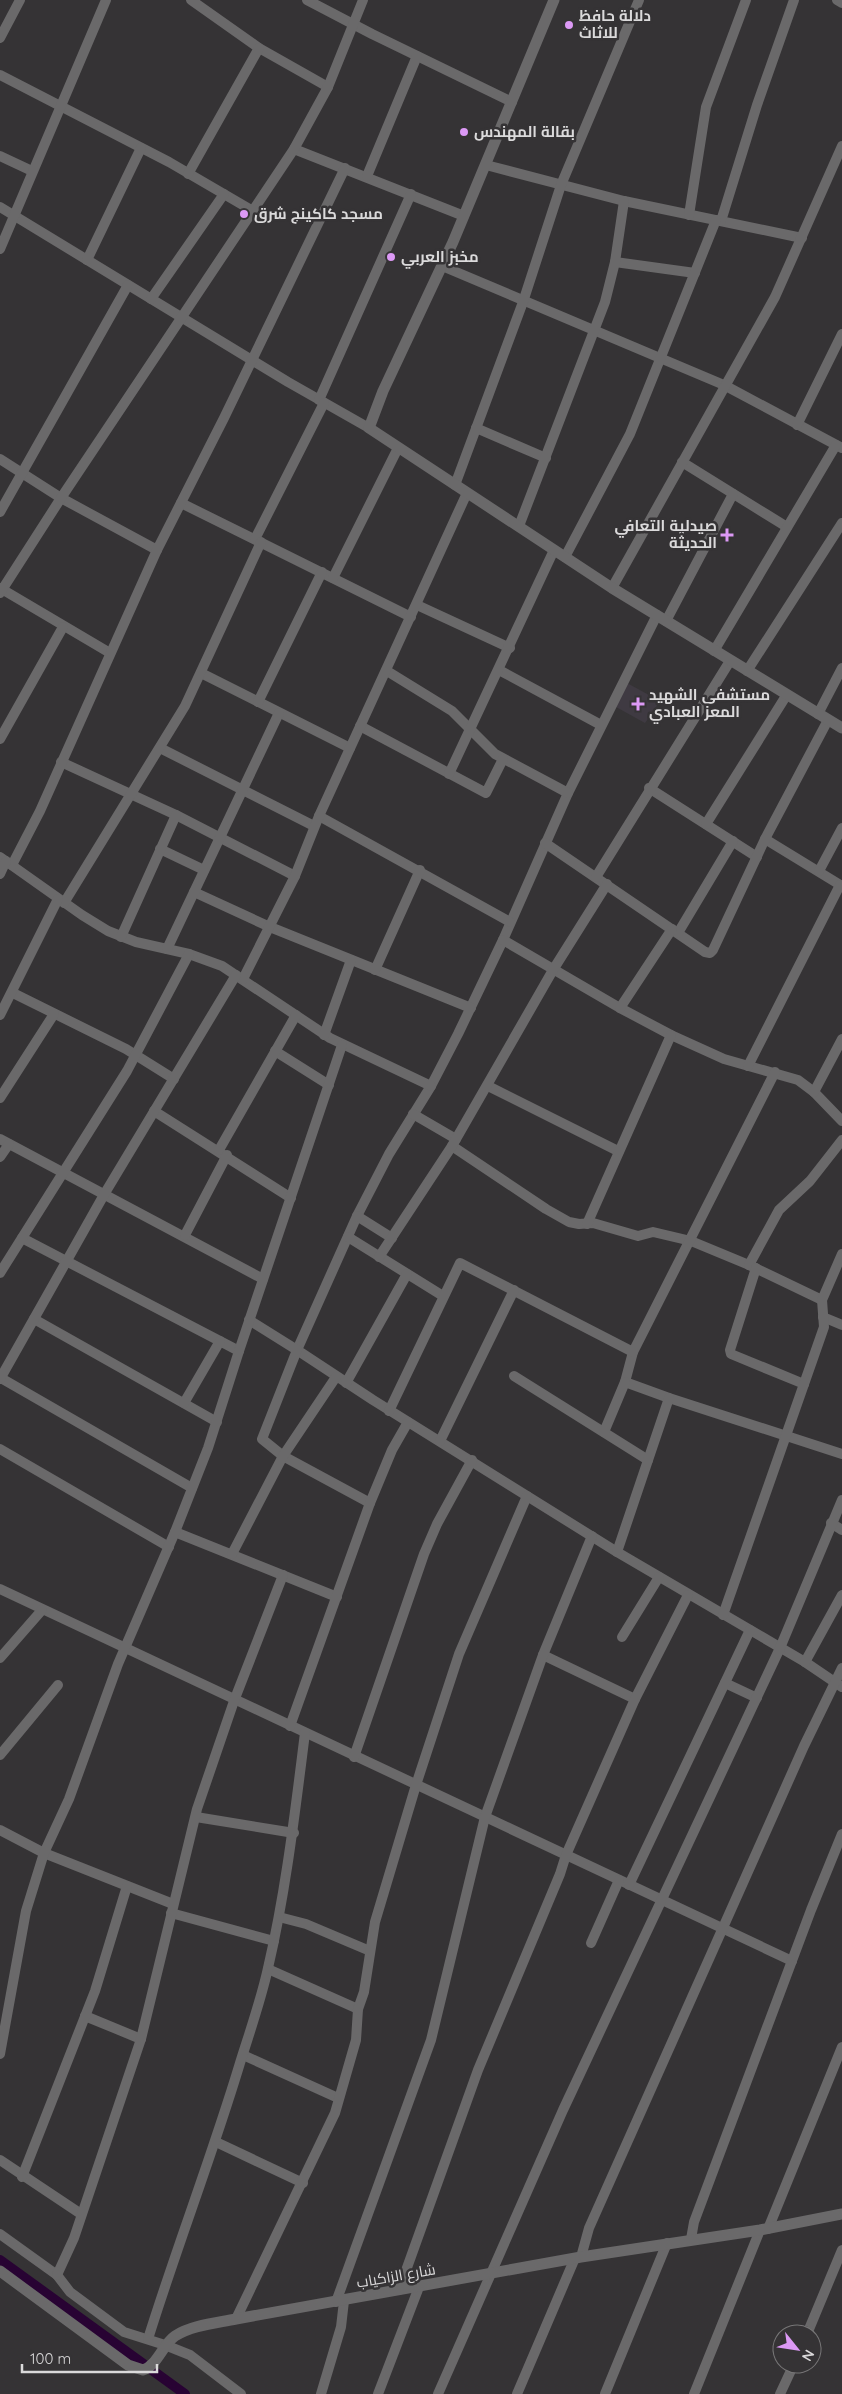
<svg xmlns="http://www.w3.org/2000/svg" width="842" height="2394" viewBox="0 0 842 2394" font-family="Quicksand,Cairo,sans-serif">
<rect width="100%" height="100%" fill="#353335"/>
<path fill="#3f3a42" d="M627,683L660,701L645,723L616,707Z"/>
<g fill="none" stroke-linecap="round" stroke-linejoin="round">
<path stroke="#280333" stroke-width="10" d="M0,2260L185,2394"/>
<g stroke="#6a696a" stroke-width="10">
<path d="M191,0L259,48L328,87"/>
<path d="M307,0L372,34L512,102"/>
<path d="M837,0L842,3"/>
<path d="M0,38L20,0"/>
<path d="M0,75L169,162L253,211"/>
<path d="M294,149L464,216"/>
<path d="M0,156L32,171"/>
<path d="M486,165L624,201L802,238"/>
<path d="M188,174L259,48"/>
<path d="M367,176L417,56"/>
<path d="M0,207L288,382L369,428"/>
<path d="M689,215L706,107L746,0"/>
<path d="M721,221L757,105L794,0"/>
<path d="M0,249L106,0"/>
<path d="M87,260L141,148"/>
<path d="M615,262L695,273"/>
<path d="M442,266L724,385L842,448"/>
<path d="M151,299L224,194"/>
<path d="M319,400L411,194"/>
<path d="M797,425L842,334"/>
<path d="M476,428L546,458"/>
<path d="M0,459L61,498L157,550"/>
<path d="M682,462L787,527"/>
<path d="M455,485L523,302L561,185L639,0"/>
<path d="M181,503L411,617"/>
<path d="M0,512L128,285"/>
<path d="M519,526L605,302L615,262L624,201"/>
<path d="M255,539L324,403"/>
<path d="M565,557L630,434L716,220"/>
<path d="M333,578L398,448"/>
<path d="M0,588L110,653"/>
<path d="M612,588L775,297L842,146"/>
<path d="M0,593L61,498L294,149L328,87L363,0"/>
<path d="M417,605L510,648"/>
<path d="M657,615L568,793L503,940L458,1034L431,1086L389,1154L357,1216L297,1350L373,1400L617,1552L805,1662L842,1687"/>
<path d="M666,621L733,494"/>
<path d="M714,651L836,445"/>
<path d="M499,670L601,725"/>
<path d="M387,671L452,711L495,754L568,793"/>
<path d="M747,671L842,523"/>
<path d="M201,673L350,748"/>
<path d="M258,702L322,572"/>
<path d="M818,714L842,668"/>
<path d="M360,726L486,793L503,759"/>
<path d="M0,739L63,627"/>
<path d="M160,748L314,826"/>
<path d="M61,762L176,815L295,876"/>
<path d="M449,774L554,550"/>
<path d="M649,788L757,857"/>
<path d="M319,816L510,922"/>
<path d="M706,824L786,696"/>
<path d="M765,839L842,886"/>
<path d="M545,843L705,952L710,953L713,950L765,839L828,720"/>
<path d="M160,849L204,870"/>
<path d="M0,857L82,915L108,931L136,942L189,954L222,966L330,1038L431,1086"/>
<path d="M12,865L40,811L157,550L224,418L345,168"/>
<path d="M819,871L842,828"/>
<path d="M0,874L6,861"/>
<path d="M596,877L730,661"/>
<path d="M194,892L270,927L471,1008"/>
<path d="M64,903L185,706L261,542"/>
<path d="M678,933L733,841"/>
<path d="M121,937L176,815"/>
<path d="M503,940L620,1008L671,1035L724,1059L798,1080L814,1092L842,1121"/>
<path d="M167,949L279,713"/>
<path d="M375,970L420,870"/>
<path d="M243,979L295,876L319,816L467,493"/>
<path d="M13,993L126,1049L174,1079"/>
<path d="M620,1008L672,929"/>
<path d="M0,1015L58,899"/>
<path d="M324,1035L351,960"/>
<path d="M275,1051L329,1085"/>
<path d="M748,1066L840,885"/>
<path d="M488,1086L618,1151"/>
<path d="M814,1092L842,1039"/>
<path d="M0,1098L54,1014"/>
<path d="M154,1111L291,1198"/>
<path d="M413,1114L456,1139"/>
<path d="M0,1139L263,1279"/>
<path d="M452,1146L546,1209L569,1222L579,1224L593,1223L638,1236L653,1232L691,1241L749,1265L822,1300"/>
<path d="M219,1150L296,1015"/>
<path d="M0,1157L9,1144"/>
<path d="M357,1216L392,1238"/>
<path d="M587,1224L671,1035"/>
<path d="M185,1235L227,1155"/>
<path d="M348,1237L443,1296"/>
<path d="M22,1238L239,1351"/>
<path d="M379,1257L452,1146L553,970L607,884"/>
<path d="M749,1265L779,1210L810,1181L842,1140"/>
<path d="M756,1268L730,1350L731,1354L804,1384"/>
<path d="M0,1273L127,1071L189,954"/>
<path d="M823,1317L842,1325"/>
<path d="M34,1319L217,1422"/>
<path d="M249,1320L297,1350L262,1439L283,1456L370,1503"/>
<path d="M633,1352L625,1382L669,1398L842,1454"/>
<path d="M514,1376L648,1460"/>
<path d="M1,1378L192,1488"/>
<path d="M0,1379L105,1193L236,975"/>
<path d="M346,1383L407,1274"/>
<path d="M184,1403L220,1341"/>
<path d="M389,1411L460,1263L633,1352L775,1072"/>
<path d="M604,1432L625,1382"/>
<path d="M440,1441L514,1290"/>
<path d="M0,1449L169,1547"/>
<path d="M831,1523L842,1530"/>
<path d="M175,1532L337,1597"/>
<path d="M617,1552L669,1398"/>
<path d="M232,1554L283,1456L336,1377"/>
<path d="M0,1589L792,1961"/>
<path d="M723,1615L824,1327L822,1300L842,1254"/>
<path d="M622,1637L659,1577"/>
<path d="M543,1655L635,1699"/>
<path d="M0,1658L42,1610"/>
<path d="M805,1662L842,1595"/>
<path d="M725,1683L757,1698"/>
<path d="M290,1726L370,1503L392,1450L408,1422"/>
<path d="M0,1755L58,1685"/>
<path d="M354,1757L424,1554L437,1524L472,1460"/>
<path d="M196,1817L294,1833"/>
<path d="M0,1830L44,1853L173,1904"/>
<path d="M629,1885L750,1630"/>
<path d="M171,1913L274,1941"/>
<path d="M279,1917L306,1924L370,1951"/>
<path d="M591,1943L619,1880"/>
<path d="M268,1969L358,2009"/>
<path d="M85,2016L141,2039"/>
<path d="M0,2054L26,1911L44,1853L69,1799L118,1664L175,1532L208,1448L239,1351L342,1045"/>
<path d="M243,2055L338,2098"/>
<path d="M216,2142L303,2183"/>
<path d="M0,2160L81,2214"/>
<path d="M22,2177L95,1991L127,1886"/>
<path d="M768,2229L842,2047"/>
<path d="M0,2234L57,2275L70,2292L124,2332L165,2345L190,2355L241,2394"/>
<path d="M691,2239L694,2222L811,1910L842,1834"/>
<path d="M581,2257L589,2228L804,1746L842,1668"/>
<path d="M57,2275L74,2238L141,2039L197,1809L234,1701L283,1575"/>
<path d="M399,2290L478,2070L560,1874L566,1855L635,1699L688,1595"/>
<path d="M336,2302L431,2040L485,1817L543,1655L592,1536"/>
<path d="M236,2319L335,2113L356,2040L358,2009L364,1992L375,1922L416,1785L459,1654L527,1496"/>
<path d="M807,2334L842,2250"/>
<path d="M148,2339C177,2246 212,2156 240,2063C250,2031 261,2000 268,1968C286,1891 295,1812 305,1733"/>
<path d="M321,2394L341,2327L344,2301"/>
<path d="M378,2394L419,2287"/>
<path d="M438,2394L563,2110L780,1648L842,1500"/>
<path d="M517,2394L575,2258"/>
<path d="M605,2394L667,2243"/>
<path d="M694,2394L760,2230"/>
<path d="M780,2394L794,2364"/>
</g>
<g stroke="#6a696a" stroke-width="11">
<path d="M554,0L453,242L383,391L369,428L612,588L842,728"/>
<path d="M0,2271L128,2365L143,2370C157,2366 163,2344 175,2336C192,2325 217,2323 236,2319L581,2257L760,2230L842,2214"/>
</g>
</g>
<g fill="#dc99f5" stroke="#353335" stroke-width="2">
<circle cx="569" cy="25" r="5"/>
<circle cx="464" cy="132" r="5"/>
<circle cx="244" cy="214" r="5"/>
<circle cx="391" cy="257" r="5"/>
<path d="M724.5 527.5h5v5h5v5h-5v5h-5v-5h-5v-5h5z"/>
<path d="M635.5 696.5h5v5h5v5h-5v5h-5v-5h-5v-5h5z"/>
</g>
<g text-anchor="middle" stroke-width="5" stroke-linejoin="round" paint-order="stroke">
<g font-size="15" font-weight="bold" fill="#dbdadb" stroke="#353335" text-anchor="start">
<text x="579" y="21">دلالة حافظ<tspan x="579" dy="17">للاثاث</tspan></text>
<text x="474" y="137">بقالة المهندس</text>
<text x="254" y="219">مسجد كاكينج شرق</text>
<text x="401" y="262">مخبز العربي</text>
<text x="717" y="531" text-anchor="end">صيدلية التعافي<tspan x="717" dy="17">الحديثة</tspan></text>
<text x="649" y="700">مستشفى الشهيد<tspan x="649" dy="17">المعز العبادي</tspan></text>
</g>
<g font-size="15" fill="#dbdadb" stroke="#353335">
<text transform="translate(396 2276) rotate(-10)" y="5">شارع الزاكياب</text>
</g>
</g>
<g transform="translate(797 2349) rotate(120)"><circle r="24" fill="#353335" stroke="#777677"/>
<path d="M0-4L9 19L0 12L-9 19Z" fill="#dc99f5"/>
<text y="-8" font-size="14" font-weight="bold" text-anchor="middle" fill="#dbdadb">N</text>
</g>
<path d="M22 2364v8h135v-8" fill="none" stroke="#dbdadb" stroke-width="2.5"/>
<text x="30" y="2364" font-size="15" fill="#dbdadb" stroke="#353335" stroke-width="4" paint-order="stroke">100 m</text>
</svg>
